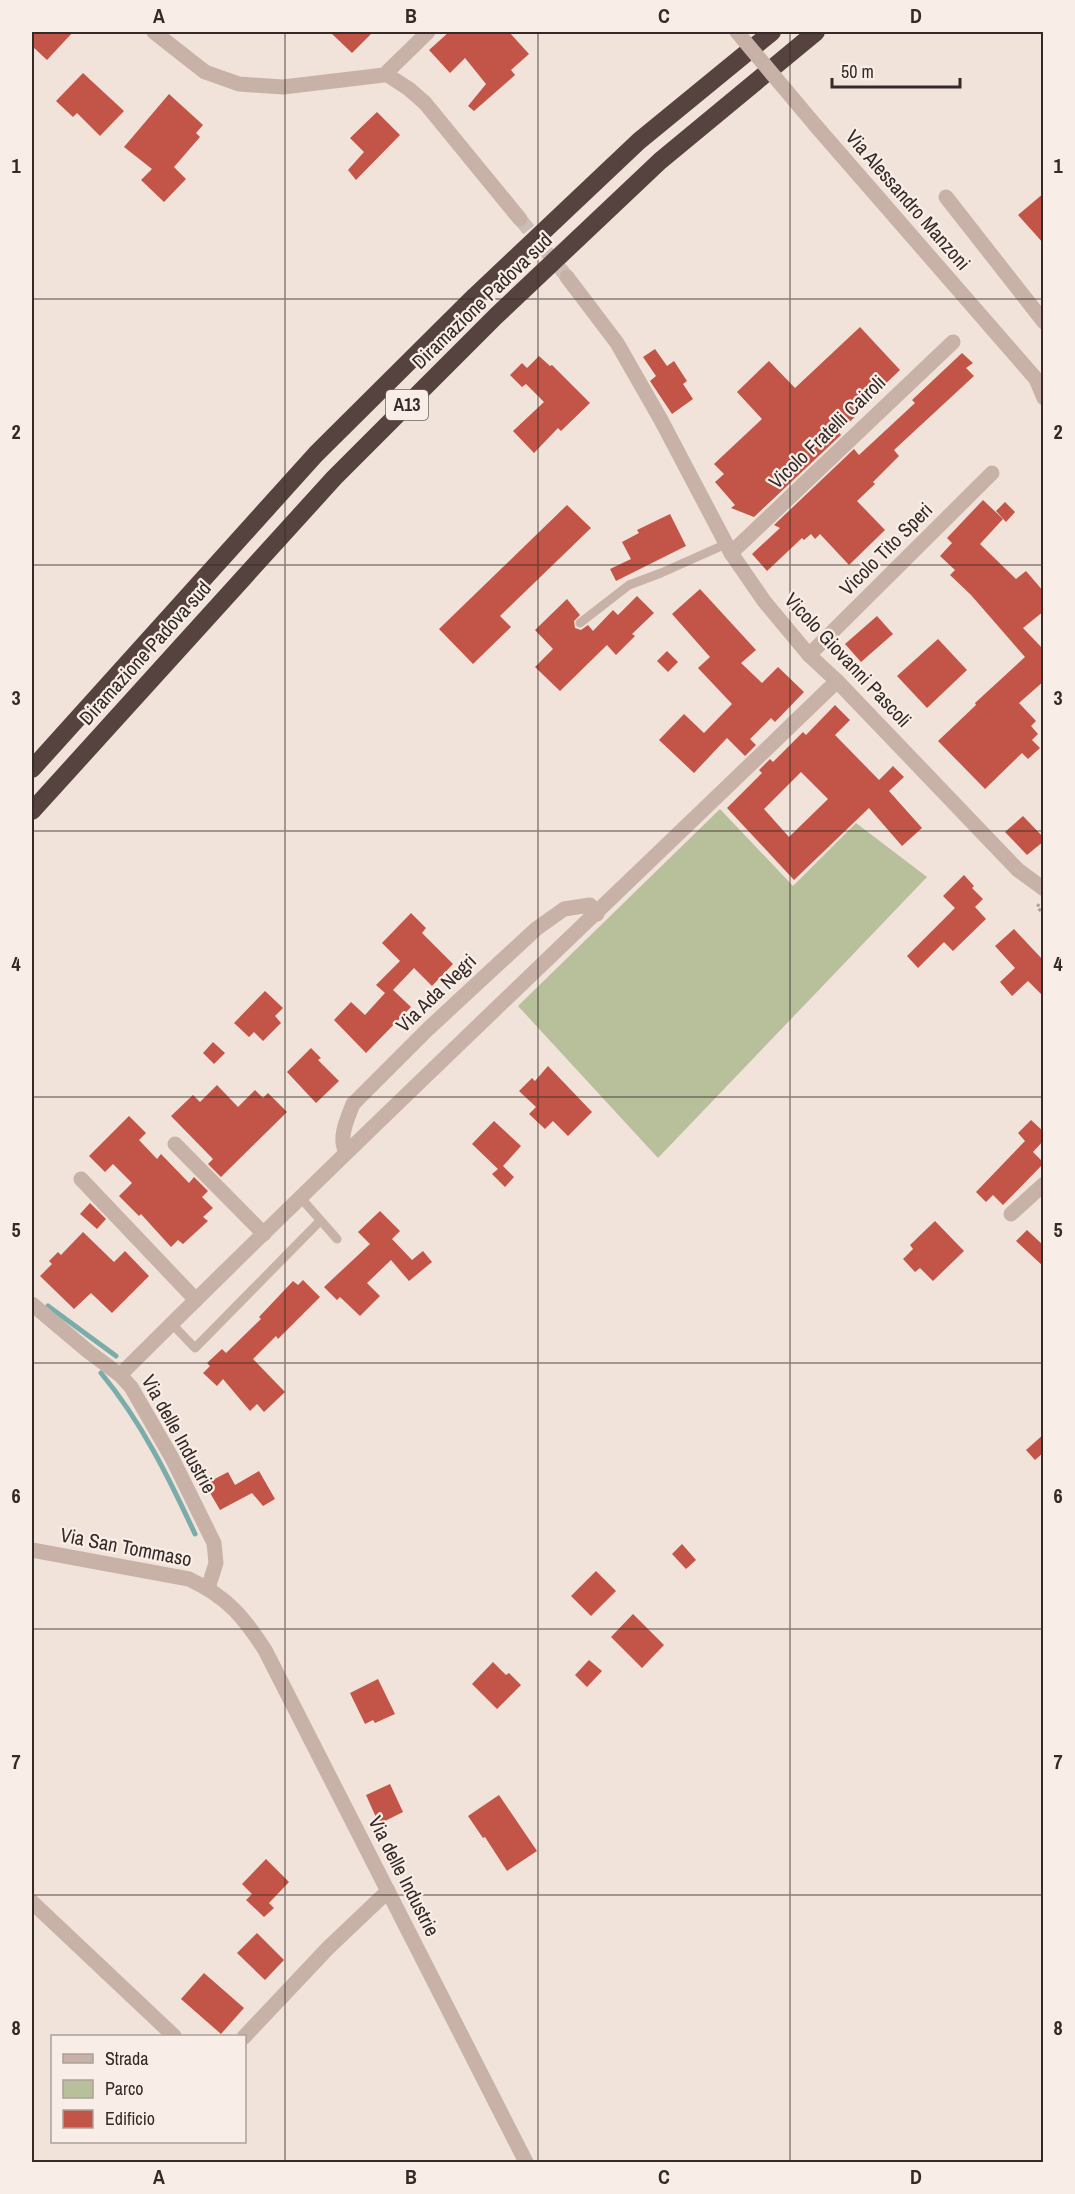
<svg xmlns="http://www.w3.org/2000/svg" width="1075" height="2194" viewBox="0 0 1075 2194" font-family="'Archivo Narrow',sans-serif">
<rect width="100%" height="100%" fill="#f1e3da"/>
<path fill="#b8bf9b" d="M720,809L793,886L856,823L927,877L658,1158L518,1006Z"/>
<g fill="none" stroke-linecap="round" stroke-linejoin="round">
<g stroke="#7aada9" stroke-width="5">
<path d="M48,1306L116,1356"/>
<path d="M101,1373C141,1421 169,1478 195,1534"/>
</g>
</g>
<g fill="#c25547" fill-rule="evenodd">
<path d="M32,32H73L47,60L32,46Z"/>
<path d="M330,32H373L352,53Z"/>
<path d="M449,32H509L529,54L511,70L515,75L474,111L468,106L486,84L465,58L450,73L429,50Z"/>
<path d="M83,73L124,111L100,136L77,113L73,117L56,101Z"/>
<path d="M169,94L203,125L196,133L200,137L174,167L186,179L164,202L141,180L152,169L124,147Z"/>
<path d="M377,112L400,135L356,180L348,170L364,152L350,138Z"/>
<path d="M1044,193V244L1018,215Z"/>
<path d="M860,327L900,370L858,410L860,412L839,432L841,435L754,517L731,508L735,505L715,482L724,474L714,464L762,419L737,392L769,361L795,388Z"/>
<path d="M655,349L667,366L674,361L687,381L683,384L693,399L672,414L650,381L656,376L643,357Z"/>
<path d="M962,353L973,363L966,368L974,376L894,450L899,456L873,482L875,484L857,501L885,530L849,565L820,534L815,539L811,534L804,540L802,538L767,571L752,554L780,528L774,525L854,449L859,455L915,403L912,400Z"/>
<path d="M539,356L550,366L552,365L590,403L561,431L558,428L534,453L513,431L544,402L526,384L522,387L510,375L522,363L527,368Z"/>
<path d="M983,500L1003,519L980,544L1016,579L1026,571L1044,592V611L1023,628L1044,650V681L1019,703L1036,721L1031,726L1038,734L1032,740L1040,748L1028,759L1022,753L985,789L938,741L976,705L975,703L1025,657L971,595L950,575L955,570L940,556L952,543L947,538Z"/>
<path d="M1005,502L1015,512L1006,522L996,511Z"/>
<path d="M567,505L591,528L500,616L511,627L473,664L439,629Z"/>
<path d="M670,514L686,546L616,581L610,569L631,559L622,542L639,533L637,530Z"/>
<path d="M700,589L756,650L741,663L762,683L778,667L804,692L775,722L771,718L750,739L756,745L745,756L727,738L694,773L659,740L684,714L704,733L732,704L698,668L710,657L672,614Z"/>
<path d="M637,596L654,613L632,634L635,636L616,655L607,645L560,691L535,667L553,649L535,630L567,599L580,615L574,621L575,628L581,630L588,625L593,631L613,610L618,615Z"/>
<path d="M877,616L893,634L861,662L845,644Z"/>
<path d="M938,639L967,670L927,708L897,676Z"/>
<path d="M667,651L678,662L668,672L657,661Z"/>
<path d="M835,705L850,720L835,735L879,780L893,766L904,777L889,791L922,828L902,846L869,808L794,880L727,808L762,773L759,770L770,759L773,762L803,732L806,735ZM801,772L828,799L789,837L764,809Z"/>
<path d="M1023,816L1044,838V841L1027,855L1005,832Z"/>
<path d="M964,875L974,886L972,888L983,899L975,907L986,919L953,951L944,942L918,968L907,956L955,908L943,896Z"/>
<path d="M411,913L426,928L422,933L453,964L432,986L414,968L393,990L411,1007L366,1053L334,1020L351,1002L365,1015L385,993L376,985L400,961L382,943Z"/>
<path d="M1014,929L1044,961V997L1028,981L1012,996L1000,982L1015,968L995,946Z"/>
<path d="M265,991L283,1008L275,1016L281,1023L263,1041L254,1032L249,1037L234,1023Z"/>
<path d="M213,1042L225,1053L214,1064L203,1053Z"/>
<path d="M311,1048L321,1058L318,1060L339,1081L316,1103L287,1072Z"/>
<path d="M548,1066L592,1112L568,1136L553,1121L545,1129L529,1114L536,1107L519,1091L532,1078L535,1081Z"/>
<path d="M217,1085L238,1107L255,1090L263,1098L268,1093L287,1112L221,1177L208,1164L213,1159L171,1116L193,1095L200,1102Z"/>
<path d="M129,1116L146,1133L139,1140L157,1159L161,1154L189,1183L194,1177L208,1191L202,1197L213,1208L203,1217L208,1221L183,1244L178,1240L171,1247L141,1214L139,1216L119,1196L132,1183L113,1164L105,1172L89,1156Z"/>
<path d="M1031,1120L1044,1132V1140L1033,1152L1044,1163L1003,1205L993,1195L986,1202L976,1192L1025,1141L1018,1133Z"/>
<path d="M494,1121L521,1146L503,1166L514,1177L505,1187L492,1174L498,1169L472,1144Z"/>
<path d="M90,1203L106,1219L97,1229L80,1214Z"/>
<path d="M380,1211L400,1231L392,1239L412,1260L423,1251L432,1262L409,1281L391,1260L367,1283L380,1296L360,1316L340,1297L337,1300L324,1287L370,1244L358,1232Z"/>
<path d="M935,1221L964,1251L933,1281L920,1268L915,1272L903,1259L913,1249L910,1245Z"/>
<path d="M1027,1230L1044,1246V1267L1016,1241Z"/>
<path d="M83,1232L114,1262L125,1251L149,1276L112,1313L91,1293L74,1309L40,1276L52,1264L49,1261L58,1252L61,1255Z"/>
<path d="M303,1280L320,1297L278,1339L276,1336L253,1359L285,1392L264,1412L257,1404L250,1411L223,1379L217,1386L203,1373L210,1366L207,1363L222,1349L226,1353L261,1319L259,1317L293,1281L298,1285Z"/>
<path d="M1044,1434V1452L1035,1460L1026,1450Z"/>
<path d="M259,1471L275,1499L263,1506L252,1493L220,1510L205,1484L228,1472L235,1485Z"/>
<path d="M682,1544L696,1560L686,1569L672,1554Z"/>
<path d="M596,1571L616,1591L591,1616L571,1596Z"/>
<path d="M633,1614L664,1645L642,1668L611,1637Z"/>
<path d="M589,1660L602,1671L587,1687L575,1675Z"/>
<path d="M493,1662L506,1675L509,1673L521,1685L497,1709L472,1684Z"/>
<path d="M378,1679L395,1714L375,1723L373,1720L365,1724L350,1693Z"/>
<path d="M390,1784L403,1812L379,1824L366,1795Z"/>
<path d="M499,1795L537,1851L507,1871L485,1837L483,1838L468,1816Z"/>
<path d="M266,1859L289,1882L269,1903L274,1908L264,1917L246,1900L252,1894L242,1884Z"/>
<path d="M257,1933L284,1960L265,1980L237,1953Z"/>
<path d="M204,1973L244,2008L221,2034L181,1999Z"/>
</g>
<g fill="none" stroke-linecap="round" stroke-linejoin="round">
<path stroke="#cbbeb6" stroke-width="14" stroke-dasharray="14 7" stroke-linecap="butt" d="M520,219L567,277"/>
<path stroke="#b49c91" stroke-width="3" stroke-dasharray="3 3" stroke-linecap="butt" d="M1039,904L1037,907L1044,914"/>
<g stroke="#c8b2a7" stroke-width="9">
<path d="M580,623L629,585L661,573L726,544"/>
<path d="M300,1197L337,1239"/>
<path d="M172,1324L195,1348L320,1221"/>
</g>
<g stroke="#c8b2a7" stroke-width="15">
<path d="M154,32L205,72L239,84L283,87L384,75L428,32"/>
<path d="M386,74L409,89L425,103L520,219"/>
<path d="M946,197L1044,322"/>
<path d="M567,277L617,343L661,420L731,553L764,601L809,655L837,681L1018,870L1044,889"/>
<path d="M731,553L953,342"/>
<path d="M809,655L992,473"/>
<path d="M175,1144L264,1234"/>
<path d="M346,1152C338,1138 347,1120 353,1104L428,1029L536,929L564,909L590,905L597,914"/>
<path d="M81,1179L196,1300"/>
<path d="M1011,1214L1044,1184"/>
<path d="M32,1304L89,1352L120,1375L131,1387L172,1458L214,1543L216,1563L208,1588"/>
<path d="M120,1375C356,1140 598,912 837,681"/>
<path d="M32,1902L174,2036"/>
<path d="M244,2037L328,1948L388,1891"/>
</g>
<g stroke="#c8b2a7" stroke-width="15">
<path d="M816,126L1036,379L1044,398"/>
<path d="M32,1550L189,1579C227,1597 243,1616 265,1650L526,2162"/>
</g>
<g stroke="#56433f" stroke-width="18">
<path d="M32,769L316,454L475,296L639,141L772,32"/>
<path d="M32,811L334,478L496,316L660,161L816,32"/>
</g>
<path stroke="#c8b2a7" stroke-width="15" d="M737,32L816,126"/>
</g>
<path fill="none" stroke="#352a27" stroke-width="1.5" stroke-opacity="0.55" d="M285,32V2162M538,32V2162M790,32V2162M32,299H1044M32,565H1044M32,831H1044M32,1097H1044M32,1363H1044M32,1629H1044M32,1895H1044"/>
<g text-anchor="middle" stroke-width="4.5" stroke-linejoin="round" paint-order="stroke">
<rect fill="#f9eee7" stroke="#706561" stroke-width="1.5" x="386" y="390" width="42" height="30" rx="4.5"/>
<g font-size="18" font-weight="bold" fill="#352a27">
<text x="407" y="411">A13</text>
</g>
<g font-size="20" fill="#352a27" stroke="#f9eee7">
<text transform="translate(908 200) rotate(49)" y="7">Via Alessandro Manzoni</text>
<text transform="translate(482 301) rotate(-44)" y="7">Diramazione Padova sud</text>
<text transform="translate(827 432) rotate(-44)" y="7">Vicolo Fratelli Cairoli</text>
<text transform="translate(886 549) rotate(-45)" y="7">Vicolo Tito Speri</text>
<text transform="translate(145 653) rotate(-48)" y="7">Diramazione Padova sud</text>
<text transform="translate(848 660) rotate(47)" y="7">Vicolo Giovanni Pascoli</text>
<text transform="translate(436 993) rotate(-44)" y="7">Via Ada Negri</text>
<text transform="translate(179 1434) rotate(61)" y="7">Via delle Industrie</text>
<text transform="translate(126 1547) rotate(11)" y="7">Via San Tommaso</text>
<text transform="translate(404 1876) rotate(63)" y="7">Via delle Industrie</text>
</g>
</g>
<rect width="1075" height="2194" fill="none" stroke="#f9eee7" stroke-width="66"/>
<rect x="51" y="2035" width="195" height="108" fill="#f9eee7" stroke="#aba09a" stroke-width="1.5"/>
<rect x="63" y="2054" width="30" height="9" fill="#c8b2a7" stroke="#aba09a" stroke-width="1.5"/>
<text x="105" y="2065" font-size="18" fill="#352a27">Strada</text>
<rect x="63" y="2080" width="30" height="18" fill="#b8bf9b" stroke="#aba09a" stroke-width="1.5"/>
<text x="105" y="2095" font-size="18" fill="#352a27">Parco</text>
<rect x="63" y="2110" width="30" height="18" fill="#c25547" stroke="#aba09a" stroke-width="1.5"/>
<text x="105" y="2125" font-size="18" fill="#352a27">Edificio</text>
<path d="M832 78v9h128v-9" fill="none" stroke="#352a27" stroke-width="3"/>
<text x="841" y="78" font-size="18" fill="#352a27" stroke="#f9eee7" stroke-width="4.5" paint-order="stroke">50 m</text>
<rect x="33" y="33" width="1009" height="2128" fill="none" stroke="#352a27" stroke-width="2"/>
<g font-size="20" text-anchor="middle" font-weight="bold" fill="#352a27">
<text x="159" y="23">A</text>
<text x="411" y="23">B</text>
<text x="664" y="23">C</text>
<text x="916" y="23">D</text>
<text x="16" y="173">1</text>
<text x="1058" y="173">1</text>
<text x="16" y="439">2</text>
<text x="1058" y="439">2</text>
<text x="16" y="705">3</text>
<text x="1058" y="705">3</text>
<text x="16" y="971">4</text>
<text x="1058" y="971">4</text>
<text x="16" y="1237">5</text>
<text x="1058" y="1237">5</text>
<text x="16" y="1503">6</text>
<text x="1058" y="1503">6</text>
<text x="16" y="1769">7</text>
<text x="1058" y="1769">7</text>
<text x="16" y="2035">8</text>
<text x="1058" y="2035">8</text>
<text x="159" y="2184">A</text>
<text x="411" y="2184">B</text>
<text x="664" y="2184">C</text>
<text x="916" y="2184">D</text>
</g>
</svg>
